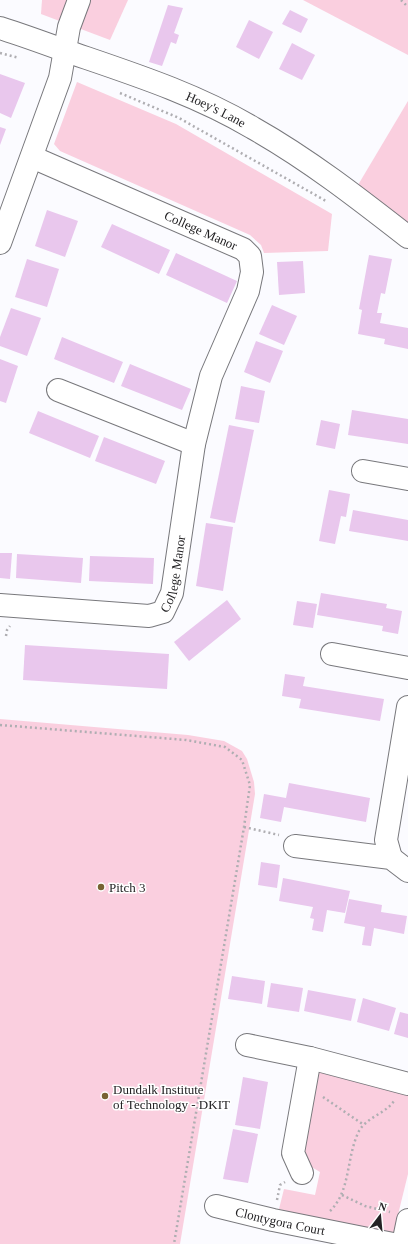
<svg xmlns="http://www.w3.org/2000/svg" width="408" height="1244" viewBox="0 0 408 1244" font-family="Georgia,serif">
<rect width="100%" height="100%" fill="#fbfbff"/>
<g fill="#facfdf">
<path d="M42,0H128L110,40L41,14Z"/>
<path d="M303,0H408V55Z"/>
<path d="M77,82L176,124L332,214L328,251L264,253L261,245L250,235L60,151L54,144Z"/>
<path d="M408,101V223L358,185Z"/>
<path d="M0,719L188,735L224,741L242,751L247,759L254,782L255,794L180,1244H0Z"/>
<path d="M320,1066L408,1088V1174L393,1235L358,1229L279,1209L284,1189L315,1195L320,1172L310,1166L303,1159Z"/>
</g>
<g fill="#e9c7ed">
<path d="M168,5L183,8L174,33L179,35L176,44L171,42L162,66L149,62Z"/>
<path d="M290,10L308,19L301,33L282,24Z"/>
<path d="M249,20L273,32L259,59L236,47Z"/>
<path d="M292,43L315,55L302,80L279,69Z"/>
<path d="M0,74L25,83L11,118L0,113Z"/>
<path d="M0,127L6,129L0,145Z"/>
<path d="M47,210L78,221L65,257L35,246Z"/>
<path d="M112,224L170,250L159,274L101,247Z"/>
<path d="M176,253L237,281L227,303L166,275Z"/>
<path d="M369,255L392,259L385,294L381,293L377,313H382L380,323L408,328V349L384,344L385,339L358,334L362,310L359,309Z"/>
<path d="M27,259L59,269L47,307L15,297Z"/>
<path d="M303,261L305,293L279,295L277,262Z"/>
<path d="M272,305L297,316L284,345L259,334Z"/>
<path d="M11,308L41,318L27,356L0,346V337Z"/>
<path d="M62,337L123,362L114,383L54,359Z"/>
<path d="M256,341L283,351L270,383L244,372Z"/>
<path d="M0,359L18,366L6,403L0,401Z"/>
<path d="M130,364L191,389L182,410L121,386Z"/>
<path d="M241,386L265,391L259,423L235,419Z"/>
<path d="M352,410L408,419V444L348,435Z"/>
<path d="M38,411L99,436L90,458L29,433Z"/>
<path d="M321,420L340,424L335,449L316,445Z"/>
<path d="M229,425L254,430L235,523L210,518Z"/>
<path d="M104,437L165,461L156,484L95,461Z"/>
<path d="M329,490L350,494L346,517L341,516L335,544L319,541Z"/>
<path d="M353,510L408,520V541L349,531Z"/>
<path d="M206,523L233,527L223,591L196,586Z"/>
<path d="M0,553H12L10,579L0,578Z"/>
<path d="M17,554L83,558L81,583L16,578Z"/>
<path d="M90,556L154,558L153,584L89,581Z"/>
<path d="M321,593L387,604L386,608L402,611L398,634L382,631L383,626L317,615Z"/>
<path d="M227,600L241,619L189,661L174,642Z"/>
<path d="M297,601L317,604L313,628L293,625Z"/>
<path d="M25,645L169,654L167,689L23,680Z"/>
<path d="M285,674L305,677L303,686L384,699L380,721L299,708L301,699L282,696Z"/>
<path d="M289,783L370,798L366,822L284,807L281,822L260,818L264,794L286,798Z"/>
<path d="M261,862L280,865L277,888L258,885Z"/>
<path d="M283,878L350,891L345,913L327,910L323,932L312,930L314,919L310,918L313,907L279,901Z"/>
<path d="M349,899L382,905L381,912L407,916L404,934L374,928L371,946L362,945L365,927L344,923Z"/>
<path d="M232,976L265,981L262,1004L228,999Z"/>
<path d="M271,983L303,988L299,1012L267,1007Z"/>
<path d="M308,990L356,999L351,1021L304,1011Z"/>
<path d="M363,998L396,1008L389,1031L357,1022Z"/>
<path d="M400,1012L408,1014V1038L394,1034Z"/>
<path d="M243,1077L268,1082L260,1129L235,1125Z"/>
<path d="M233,1129L258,1134L248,1183L223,1179Z"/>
</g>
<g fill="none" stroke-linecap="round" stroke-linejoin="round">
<g stroke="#78787c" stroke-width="24">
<g id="minor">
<path id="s1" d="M0,28C22,35 44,43 66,51C130,73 194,93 253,128C308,159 358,198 408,237"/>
<path d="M0,243L60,78L69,27L79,0"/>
<path d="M58,390L194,444"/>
<path d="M363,471L408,479"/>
<path id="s2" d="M0,605L149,616L163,612L172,593L194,444L211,376L248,291L252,272L250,256L243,249L32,157"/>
<path d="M332,654L408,668"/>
<path d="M295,846L391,858L408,871"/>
<path d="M391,858L386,840L408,707"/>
<path d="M247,1045L310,1058L408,1084"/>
<path d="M302,1173L293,1153L310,1058"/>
<path id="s3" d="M216,1206L273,1220L393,1244"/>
<path d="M403,1244L408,1220"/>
</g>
</g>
<g stroke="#afaeb2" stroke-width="2.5" stroke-dasharray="2 3" stroke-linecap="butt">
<path d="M401,0L408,7"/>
<path d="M0,53L19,58"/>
<path d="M120,93L179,118L326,201"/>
<path d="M6,636L7,630L10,626"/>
<path d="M0,725L186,740L225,747L242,760L250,785L244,827L174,1244"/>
<path d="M244,827L279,835"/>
<path d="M323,1097L364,1125"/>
<path d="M342,1195L365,1206L390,1212"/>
<path d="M277,1200L280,1185L285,1182"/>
<path d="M330,1211C351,1191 346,1157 359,1131C367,1117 385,1114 394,1101"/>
</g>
<use href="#minor" stroke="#fff" stroke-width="22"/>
</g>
<g fill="#776332" stroke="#fff" stroke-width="1.5">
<circle cx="101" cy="887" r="4"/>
<circle cx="105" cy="1096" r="4"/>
</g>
<g text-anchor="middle" stroke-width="3" stroke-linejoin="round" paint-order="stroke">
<g font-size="13" fill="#242325" stroke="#fff">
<text dy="5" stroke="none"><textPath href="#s1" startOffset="231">Hoey's Lane</textPath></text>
<text transform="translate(201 230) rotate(24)" y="5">College Manor</text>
<text dy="5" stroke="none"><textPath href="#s2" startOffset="204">College Manor</textPath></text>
<text dy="5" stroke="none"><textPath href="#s3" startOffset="66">Clontygora Court</textPath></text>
</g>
<g font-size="13" fill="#242325" stroke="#fff" text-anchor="start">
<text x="109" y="892">Pitch 3</text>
<text x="113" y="1094">Dundalk Institute<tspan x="113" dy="15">of Technology - DKIT</tspan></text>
</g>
</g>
<g transform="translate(380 1216) rotate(16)" stroke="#ffffff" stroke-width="3" paint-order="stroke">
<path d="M0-3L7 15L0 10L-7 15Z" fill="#242325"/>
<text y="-6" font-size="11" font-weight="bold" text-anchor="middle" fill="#242325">N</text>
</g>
</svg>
